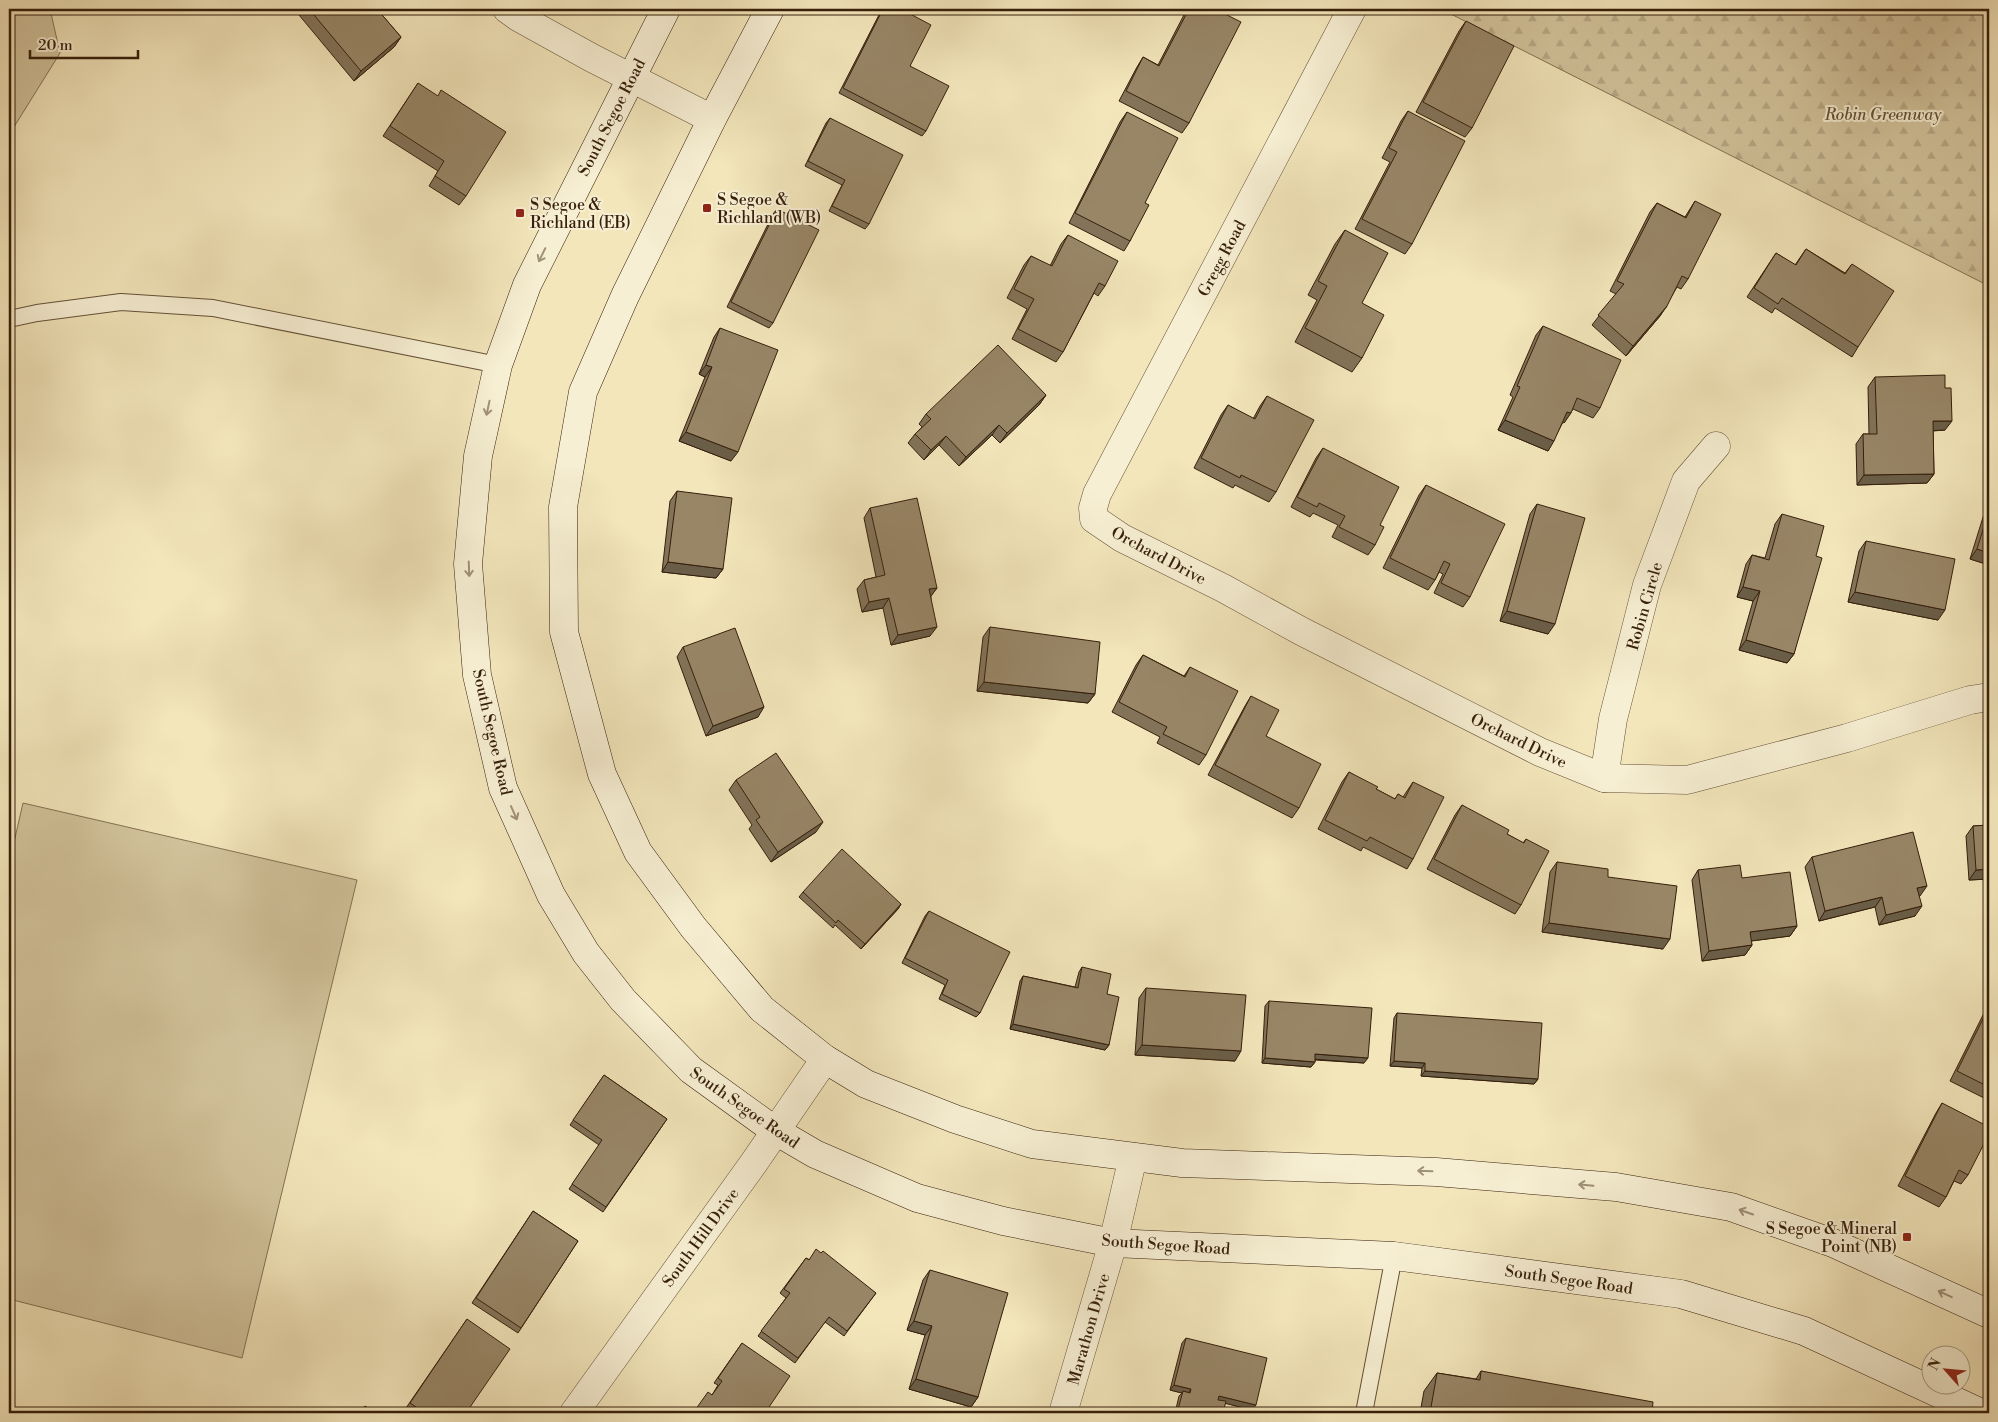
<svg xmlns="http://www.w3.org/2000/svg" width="1998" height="1422" viewBox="0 0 1998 1422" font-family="'Libre Bodoni',serif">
<defs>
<pattern id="forest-firs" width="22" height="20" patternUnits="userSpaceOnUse" patternTransform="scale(1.25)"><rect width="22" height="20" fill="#d3c49d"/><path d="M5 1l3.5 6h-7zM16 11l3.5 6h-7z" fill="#b6a886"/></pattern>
</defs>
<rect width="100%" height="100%" fill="#f3e6bb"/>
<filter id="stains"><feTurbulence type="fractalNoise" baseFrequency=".004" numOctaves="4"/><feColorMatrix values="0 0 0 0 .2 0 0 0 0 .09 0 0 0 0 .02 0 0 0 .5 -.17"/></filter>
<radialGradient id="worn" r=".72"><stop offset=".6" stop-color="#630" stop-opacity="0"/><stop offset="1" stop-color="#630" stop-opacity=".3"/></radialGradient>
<g fill="#d3c49d" stroke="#847254">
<path d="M9,9H50L60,53L9,135Z"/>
<path d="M23,803L357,880L242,1358L9,1299V864Z"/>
</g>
<path fill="url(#forest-firs)" stroke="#847254" d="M1441,9H1989V286Z"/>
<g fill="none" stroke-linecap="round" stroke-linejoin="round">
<g stroke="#655137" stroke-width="18">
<g id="lane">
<path d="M9,319L37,313L121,302L213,308L498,365"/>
<path d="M1364,1413L1394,1256"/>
</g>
</g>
<g stroke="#655137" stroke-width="29">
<g id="street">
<path d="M507,9L518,17L592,58L712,119"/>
<path d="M1352,9L1097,494L1093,508L1094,519L1122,538L1223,588L1301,631L1540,752L1604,778L1687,780L1847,738L1970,700L1989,697"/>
<path d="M1604,778L1613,719L1647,585L1686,481L1716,446"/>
<path d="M574,1413L753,1164L825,1059"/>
<path d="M1063,1413L1113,1243L1133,1157"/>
</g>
</g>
<g stroke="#361f0b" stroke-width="29">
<g id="secondary">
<path d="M666,9L527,285L498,365L478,456L468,564L477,675L503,788L551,895L586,953L623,1000L691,1070L774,1130L815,1154L917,1198L1003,1221L1113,1243L1394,1256L1681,1294L1804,1331L1981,1413"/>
<path d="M770,9L712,119L625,296L583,392L563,507L564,632L602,774L638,852L693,927L762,1009L825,1059L866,1084L955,1119L1032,1144L1182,1163L1436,1172L1616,1187L1731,1207L1833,1243L1989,1314"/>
</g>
</g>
<use href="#lane" stroke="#f7efd3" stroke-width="16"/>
<use href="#street" stroke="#f7efd3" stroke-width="28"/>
<use href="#secondary" stroke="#f7efd3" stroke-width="28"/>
</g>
<g fill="#837359" stroke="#361f0b">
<path d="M294,9H377L401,37L394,47L354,81Z"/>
<path d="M882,9H901L910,66L926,131L922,136L839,93Z"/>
<path d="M930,9H945L941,14Z"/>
<path d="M1187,9H1215L1189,123L1182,133L1119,101L1137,67L1143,57L1158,65Z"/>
<path d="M1466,21L1472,128L1465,137L1416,112L1459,31Z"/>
<path d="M418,83L466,196L459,205L429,186L438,171L383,136Z"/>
<path d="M1408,111L1412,244L1405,254L1355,229L1390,162L1382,158L1401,121Z"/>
<path d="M1127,112L1145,203L1130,241L1124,251L1069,223L1120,122Z"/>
<path d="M830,118L869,224L865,229L829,211L842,185L805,166L826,123Z"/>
<path d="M1695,201L1688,279L1681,289L1677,287L1660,316L1626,356L1592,325L1616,294L1610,291L1650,212L1657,203L1685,217Z"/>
<path d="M777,209L773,323L769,328L727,307L773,214Z"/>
<path d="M1345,230L1362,358L1352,372L1295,342L1317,300L1308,295L1335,244Z"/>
<path d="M1068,235L1105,286L1098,296L1094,293L1063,352L1056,362L1012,339L1027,309L1007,298L1024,265L1031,256L1050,266L1061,244Z"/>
<path d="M1806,249L1845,273L1852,264L1858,347L1852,357L1775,308L1772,313L1747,297L1776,253L1795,265Z"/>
<path d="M1543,326L1600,408L1593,418L1573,409L1564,423L1563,422L1548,451L1498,430L1513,397L1510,395L1536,335Z"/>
<path d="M720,328L731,461L679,441L705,377L699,374L714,337Z"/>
<path d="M1875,377L1945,430L1933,431L1934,474L1927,483L1857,485L1856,444L1863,434H1869L1868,387Z"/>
<path d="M1046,395L1039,405L1000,443L992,435L959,466L939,445L924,460L908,443L915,434L922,427L919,424L926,414Z"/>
<path d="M1267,396L1276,492L1269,502L1235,485L1233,488L1194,468L1221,415L1228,405L1253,419L1260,406Z"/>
<path d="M1323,448L1380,525L1375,545L1368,555L1332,537L1338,525L1313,513L1310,517L1291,507L1316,458Z"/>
<path d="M1426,485L1470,597L1463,607L1434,593L1443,574L1439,572L1435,580L1428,590L1383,568L1419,495Z"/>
<path d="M677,491L723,569L716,578L662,572L670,501Z"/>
<path d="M1989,498V565L1970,559Z"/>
<path d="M1537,504L1548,634L1500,621L1530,514Z"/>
<path d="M870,508L937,588L931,596L930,636L891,645L883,608L862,612L857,589L864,580L876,577L864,518Z"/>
<path d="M1782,514L1816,556L1794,654L1787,663L1739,650L1753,601L1737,597L1746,564L1752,555L1765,558L1775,524Z"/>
<path d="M1866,541L1938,620L1848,602L1859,551Z"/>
<path d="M990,627L1095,694L1088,703L977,691L983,637Z"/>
<path d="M683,647L758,717L706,736L677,657Z"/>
<path d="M1143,655L1184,676L1190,667L1206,755L1199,765L1157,743L1160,737L1112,712L1136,665Z"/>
<path d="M1251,696L1266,736L1299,808L1292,818L1208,775L1245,706Z"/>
<path d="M1349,772L1376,789L1395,799L1398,794L1403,797L1413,782V859L1407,869L1363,847L1361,851L1318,829L1342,782Z"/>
<path d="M736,780L816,832L771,862L749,829L752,825L729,790Z"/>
<path d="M1462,805L1507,834L1523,843L1526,839L1521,905L1515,914L1427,869L1455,815Z"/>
<path d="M1989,825V879L1969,880L1966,836L1973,826Z"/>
<path d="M1812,857L1920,896H1919L1915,916L1879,925L1875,907L1819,921L1805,867Z"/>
<path d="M1557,862L1608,877L1663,949L1542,932L1550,872Z"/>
<path d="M1698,870L1742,878L1797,926L1790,936L1751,941L1752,945L1745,955L1702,961L1692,880Z"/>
<path d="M803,892L901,904L898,909L861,949L835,925L833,928L799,897Z"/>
<path d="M929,911L980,1013L976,1017L939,999L945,985L902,963L925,916Z"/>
<path d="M1082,967L1107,994L1109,1045L1105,1050L1010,1029L1020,981L1023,976L1075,987L1079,972Z"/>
<path d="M1146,988L1235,1061L1135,1055L1139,998Z"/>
<path d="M1269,1001L1364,1063L1315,1060V1062L1311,1067L1262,1063L1265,1006Z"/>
<path d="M1989,1003V1094L1986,1099L1950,1081Z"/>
<path d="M1397,1013L1538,1079L1534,1084L1421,1076L1422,1068L1390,1066L1394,1018Z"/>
<path d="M604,1075L667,1119L603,1212L569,1189L599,1145L570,1125Z"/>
<path d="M1942,1103L1968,1175L1961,1184L1954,1181L1946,1197L1939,1207L1898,1186L1936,1113Z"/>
<path d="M533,1211L578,1241L518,1333L472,1303Z"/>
<path d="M806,1258L876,1293L844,1336L825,1322L795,1363L758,1336L786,1298L780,1293Z"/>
<path d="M930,1270L978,1397L971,1407L909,1389L925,1335L907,1330L923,1280Z"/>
<path d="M467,1319L466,1413H414L406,1408Z"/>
<path d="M1186,1338L1252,1410L1225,1403L1223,1413H1175L1179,1396L1182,1393L1170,1390L1182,1343Z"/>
<path d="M742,1343L765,1413L712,1395L718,1385L714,1383Z"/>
<path d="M1481,1371L1652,1413H1420L1424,1391L1437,1373L1476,1379Z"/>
</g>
<g fill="#6a5e48" stroke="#361f0b">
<path d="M401,37L394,47L354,81L361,71Z"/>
<path d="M1667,306L1660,316L1626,356L1633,346Z"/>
<path d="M706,365L712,367L705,377L699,374Z"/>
<path d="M1046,395L1039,405L1000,443L1007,433Z"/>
<path d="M1567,412L1571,413L1564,423L1561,421Z"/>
<path d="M1505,420L1554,441L1548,451L1498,430Z"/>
<path d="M1933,421H1952L1945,430L1926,431Z"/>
<path d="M999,425L992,435L959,466L966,457Z"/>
<path d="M686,432L738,452L731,461L679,441Z"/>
<path d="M946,436L939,445L924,460L931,450Z"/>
<path d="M1934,474L1927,483L1857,485L1864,475Z"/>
<path d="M1977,549L1989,553V565L1970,559Z"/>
<path d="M668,562L723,569L716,578L662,572Z"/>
<path d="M1743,587L1760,591L1753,601L1737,597Z"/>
<path d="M937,588L930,597L929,589Z"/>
<path d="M1855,592L1945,610L1938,620L1848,602Z"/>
<path d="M889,598L883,608L862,612L869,602Z"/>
<path d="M1507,611L1555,624L1548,634L1500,621Z"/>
<path d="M937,627L930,636L891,645L898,635Z"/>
<path d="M1746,640L1794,654L1787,663L1739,650Z"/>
<path d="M984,682L1095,694L1088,703L977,691Z"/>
<path d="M764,707L758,717L706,736L713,726Z"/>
<path d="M823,822L816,832L771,862L778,852Z"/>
<path d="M1989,869V879L1969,880L1976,870Z"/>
<path d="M1927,886L1920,896L1910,898L1917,888Z"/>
<path d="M1882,897L1875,907L1819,921L1825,911Z"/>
<path d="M901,904L898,909L861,949L865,944Z"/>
<path d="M1922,906L1915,916L1879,925L1886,915Z"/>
<path d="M1549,923L1670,939L1663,949L1542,932Z"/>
<path d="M1797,926L1790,936L1743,942L1750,932Z"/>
<path d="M1752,945L1745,955L1702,961L1709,951Z"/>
<path d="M1013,1024L1109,1045L1105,1050L1010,1029Z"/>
<path d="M1142,1045L1241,1051L1235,1061L1135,1055Z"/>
<path d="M1315,1054L1368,1058L1364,1063L1312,1059Z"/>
<path d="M1265,1058L1315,1062L1311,1067L1262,1063Z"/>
<path d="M1394,1061L1425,1063L1422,1068L1390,1066Z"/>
<path d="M1425,1071L1538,1079L1534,1084L1421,1076Z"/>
<path d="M914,1321L932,1326L925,1335L907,1330Z"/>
<path d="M916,1379L978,1397L971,1407L909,1389Z"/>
<path d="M1174,1385L1191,1389L1188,1394L1183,1391L1182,1393L1170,1390Z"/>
<path d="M1219,1396L1256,1405L1252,1410L1216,1401Z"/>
</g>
<g fill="#988667" stroke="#361f0b">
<path d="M309,9H377L401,37L361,71Z"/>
<path d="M883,9H901L931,25L910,66L949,86L926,131L843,88Z"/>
<path d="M1189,9H1215L1241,22L1189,123L1126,91L1143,57L1159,66Z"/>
<path d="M1466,21L1514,46L1472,128L1423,102Z"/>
<path d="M418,83L438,96L441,90L506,132L466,196L435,176L444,161L390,126Z"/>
<path d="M1408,111L1465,141L1412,244L1362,219L1397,152L1389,148Z"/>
<path d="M1127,112L1178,138L1145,203L1149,205L1130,241L1075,213Z"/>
<path d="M830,118L903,155L869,224L832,206L845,180L808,161Z"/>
<path d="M1695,201L1721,214L1688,279L1682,276L1667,306L1633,346L1598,315L1624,284L1617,281L1657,203L1686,218Z"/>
<path d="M777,209L819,230L773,323L731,302Z"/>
<path d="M1345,230L1388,253L1362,303L1384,315L1362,358L1305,328L1327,286L1318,281Z"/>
<path d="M1068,235L1118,261L1105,286L1099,283L1063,352L1018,329L1034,299L1014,289L1031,256L1052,266Z"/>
<path d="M1806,249L1845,274L1852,264L1894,291L1858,347L1782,298L1778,304L1754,288L1776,253L1796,265Z"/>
<path d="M1543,326L1621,360L1600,408L1577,398L1571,413L1567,412L1554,441L1505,420L1520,387L1517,386Z"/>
<path d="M720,328L778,350L738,452L686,432L712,367L706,365Z"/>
<path d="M998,345L1046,395L1007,433L999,425L966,457L946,436L931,450L915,434L931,419L926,414Z"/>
<path d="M1945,375V388H1951L1952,421H1933L1934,474L1864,475L1863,434H1877L1875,377Z"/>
<path d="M1267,396L1314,420L1276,492L1241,475L1240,478L1201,458L1228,405L1255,419Z"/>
<path d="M1323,448L1399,487L1380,525L1384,527L1375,545L1339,527L1345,516L1319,503L1317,507L1297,497Z"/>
<path d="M1426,485L1505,524L1470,597L1441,583L1450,564L1444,561L1435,580L1390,558Z"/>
<path d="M677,491L732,498L723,569L668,562Z"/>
<path d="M917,498L937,588L929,589L937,627L898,635L889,598L869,602L864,580L885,575L870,508Z"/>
<path d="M1537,504L1585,518L1555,624L1507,611Z"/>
<path d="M1989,510V553L1977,549Z"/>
<path d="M1782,514L1824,526L1816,556L1822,558L1794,654L1746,640L1760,591L1743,587L1752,555L1769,560Z"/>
<path d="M1866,541L1955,559L1945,610L1855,592Z"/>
<path d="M990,627L1100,642L1095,694L984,682Z"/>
<path d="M735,628L764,707L713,726L683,647Z"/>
<path d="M1143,655L1185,677L1190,667L1238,691L1206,755L1163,734L1167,727L1119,702Z"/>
<path d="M1251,696L1279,710L1266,736L1321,764L1299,808L1215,765Z"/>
<path d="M776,753L823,822L778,852L756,820L760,817L736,780Z"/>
<path d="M1349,772L1378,787L1376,789L1395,799L1398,794L1405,798L1413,782L1444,797L1413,859L1370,837L1367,841L1325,820Z"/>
<path d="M1462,805L1509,830L1507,834L1524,843L1526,839L1549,851L1521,905L1434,859Z"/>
<path d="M1989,825V869L1976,870L1973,826Z"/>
<path d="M1913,832L1927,886L1917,888L1922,906L1886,915L1882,897L1825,911L1812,857Z"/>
<path d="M842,849L901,904L865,944L838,920L836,923L803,892Z"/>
<path d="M1557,862L1608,869V877L1677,886L1670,939L1549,923Z"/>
<path d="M1740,865L1742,878L1790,872L1797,926L1750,932L1752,945L1709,951L1698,870Z"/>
<path d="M929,911L1010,952L980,1013L942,994L948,980L905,958Z"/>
<path d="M1082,967L1111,974L1107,994L1119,997L1109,1045L1013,1024L1023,976L1078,988Z"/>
<path d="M1146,988L1246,995L1241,1051L1142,1045Z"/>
<path d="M1269,1001L1372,1008L1368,1058L1315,1054V1062L1265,1058Z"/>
<path d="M1989,1007V1087L1957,1071Z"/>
<path d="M1397,1013L1542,1023L1538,1079L1425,1071V1063L1394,1061Z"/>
<path d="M604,1075L667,1119L606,1207L572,1184L602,1140L573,1120Z"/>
<path d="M1942,1103L1989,1127V1134L1968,1175L1959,1170L1946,1197L1905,1176Z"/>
<path d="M533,1211L578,1241L521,1328L476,1298Z"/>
<path d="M816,1249L821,1253L823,1251L876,1293L847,1331L829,1317L798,1358L761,1331L790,1293L784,1289L806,1258L809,1260Z"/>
<path d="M930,1270L1008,1293L978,1397L916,1379L932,1326L914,1321Z"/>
<path d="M467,1319L510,1349L466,1413H425L410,1403Z"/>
<path d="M1186,1338L1267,1358L1256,1405L1219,1396L1218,1400L1226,1401L1223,1413H1177L1183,1391L1190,1393L1191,1389L1174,1385Z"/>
<path d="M742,1343L790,1376L765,1413H693L708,1392L712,1395L722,1381L718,1378Z"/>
<path d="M1481,1371L1653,1402L1652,1413H1430L1437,1373L1480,1380Z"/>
<path d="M365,1406L376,1413H359Z"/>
</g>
<defs><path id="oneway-shaft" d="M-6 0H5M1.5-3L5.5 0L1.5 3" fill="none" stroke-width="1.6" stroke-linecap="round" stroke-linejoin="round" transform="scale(1.25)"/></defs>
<g stroke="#a09179">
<use href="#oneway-shaft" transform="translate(542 255) rotate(116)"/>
<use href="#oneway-shaft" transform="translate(488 408) rotate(102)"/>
<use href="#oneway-shaft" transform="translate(469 569) rotate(88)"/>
<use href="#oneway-shaft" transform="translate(514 813) rotate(66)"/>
<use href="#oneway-shaft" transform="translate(1425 1171) rotate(-178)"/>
<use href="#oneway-shaft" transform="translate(1586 1185) rotate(-175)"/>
<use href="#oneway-shaft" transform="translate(1746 1212) rotate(-161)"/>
<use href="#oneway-shaft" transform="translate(1945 1294) rotate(-155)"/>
</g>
<g fill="#8f2418" stroke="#f7efd3" stroke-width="2">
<rect x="702" y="203" width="10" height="10" rx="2.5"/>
<rect x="515" y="208" width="10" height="10" rx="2.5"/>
<rect x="1902" y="1232" width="10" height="10" rx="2.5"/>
</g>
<g text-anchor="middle" stroke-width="4" stroke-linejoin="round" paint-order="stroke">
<g font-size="16" font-style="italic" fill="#655137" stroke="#f7efd3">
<text x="1883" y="120">Robin Greenway</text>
</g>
<g font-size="16" fill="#361f0b" stroke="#f7efd3">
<text transform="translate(611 117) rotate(-63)" y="6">South Segoe Road</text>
<text transform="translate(1221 258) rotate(-62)" y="6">Gregg Road</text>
<text transform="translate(1159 555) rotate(28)" y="6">Orchard Drive</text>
<text transform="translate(1644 606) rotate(-74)" y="6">Robin Circle</text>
<text transform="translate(493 732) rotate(77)" y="6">South Segoe Road</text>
<text transform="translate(1519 740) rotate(26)" y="6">Orchard Drive</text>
<text transform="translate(745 1107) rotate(35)" y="6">South Segoe Road</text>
<text transform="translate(700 1237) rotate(-54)" y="6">South Hill Drive</text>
<text transform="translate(1166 1244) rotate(4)" y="6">South Segoe Road</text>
<text transform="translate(1569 1279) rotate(8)" y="6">South Segoe Road</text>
<text transform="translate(1088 1329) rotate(-74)" y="6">Marathon Drive</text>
</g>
<g font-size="16" fill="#361f0b" stroke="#f7efd3" text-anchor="start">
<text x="717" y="205">S Segoe &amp;<tspan x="717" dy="18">Richland (WB)</tspan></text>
<text x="530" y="210">S Segoe &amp;<tspan x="530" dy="18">Richland (EB)</tspan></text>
<text x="1897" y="1234" text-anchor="end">S Segoe &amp; Mineral<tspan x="1897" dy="18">Point (NB)</tspan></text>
</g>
</g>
<rect width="1998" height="1422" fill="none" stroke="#f3e6bb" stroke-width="30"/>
<rect x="10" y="10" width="1978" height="1402" fill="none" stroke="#361f0b" stroke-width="2.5"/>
<rect x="15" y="15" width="1968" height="1392" fill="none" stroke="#361f0b"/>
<g transform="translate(1946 1370) rotate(297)"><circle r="24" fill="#f7efd3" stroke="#aa9c83"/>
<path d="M0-4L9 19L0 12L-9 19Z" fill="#8f2418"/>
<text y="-8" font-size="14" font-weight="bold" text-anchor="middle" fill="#361f0b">N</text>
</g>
<path d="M30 50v8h108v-8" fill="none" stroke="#361f0b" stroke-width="2.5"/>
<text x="38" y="50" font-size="15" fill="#361f0b" stroke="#f7efd3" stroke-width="4" paint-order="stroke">20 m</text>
<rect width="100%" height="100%" filter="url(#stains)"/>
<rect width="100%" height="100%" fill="url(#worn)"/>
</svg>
